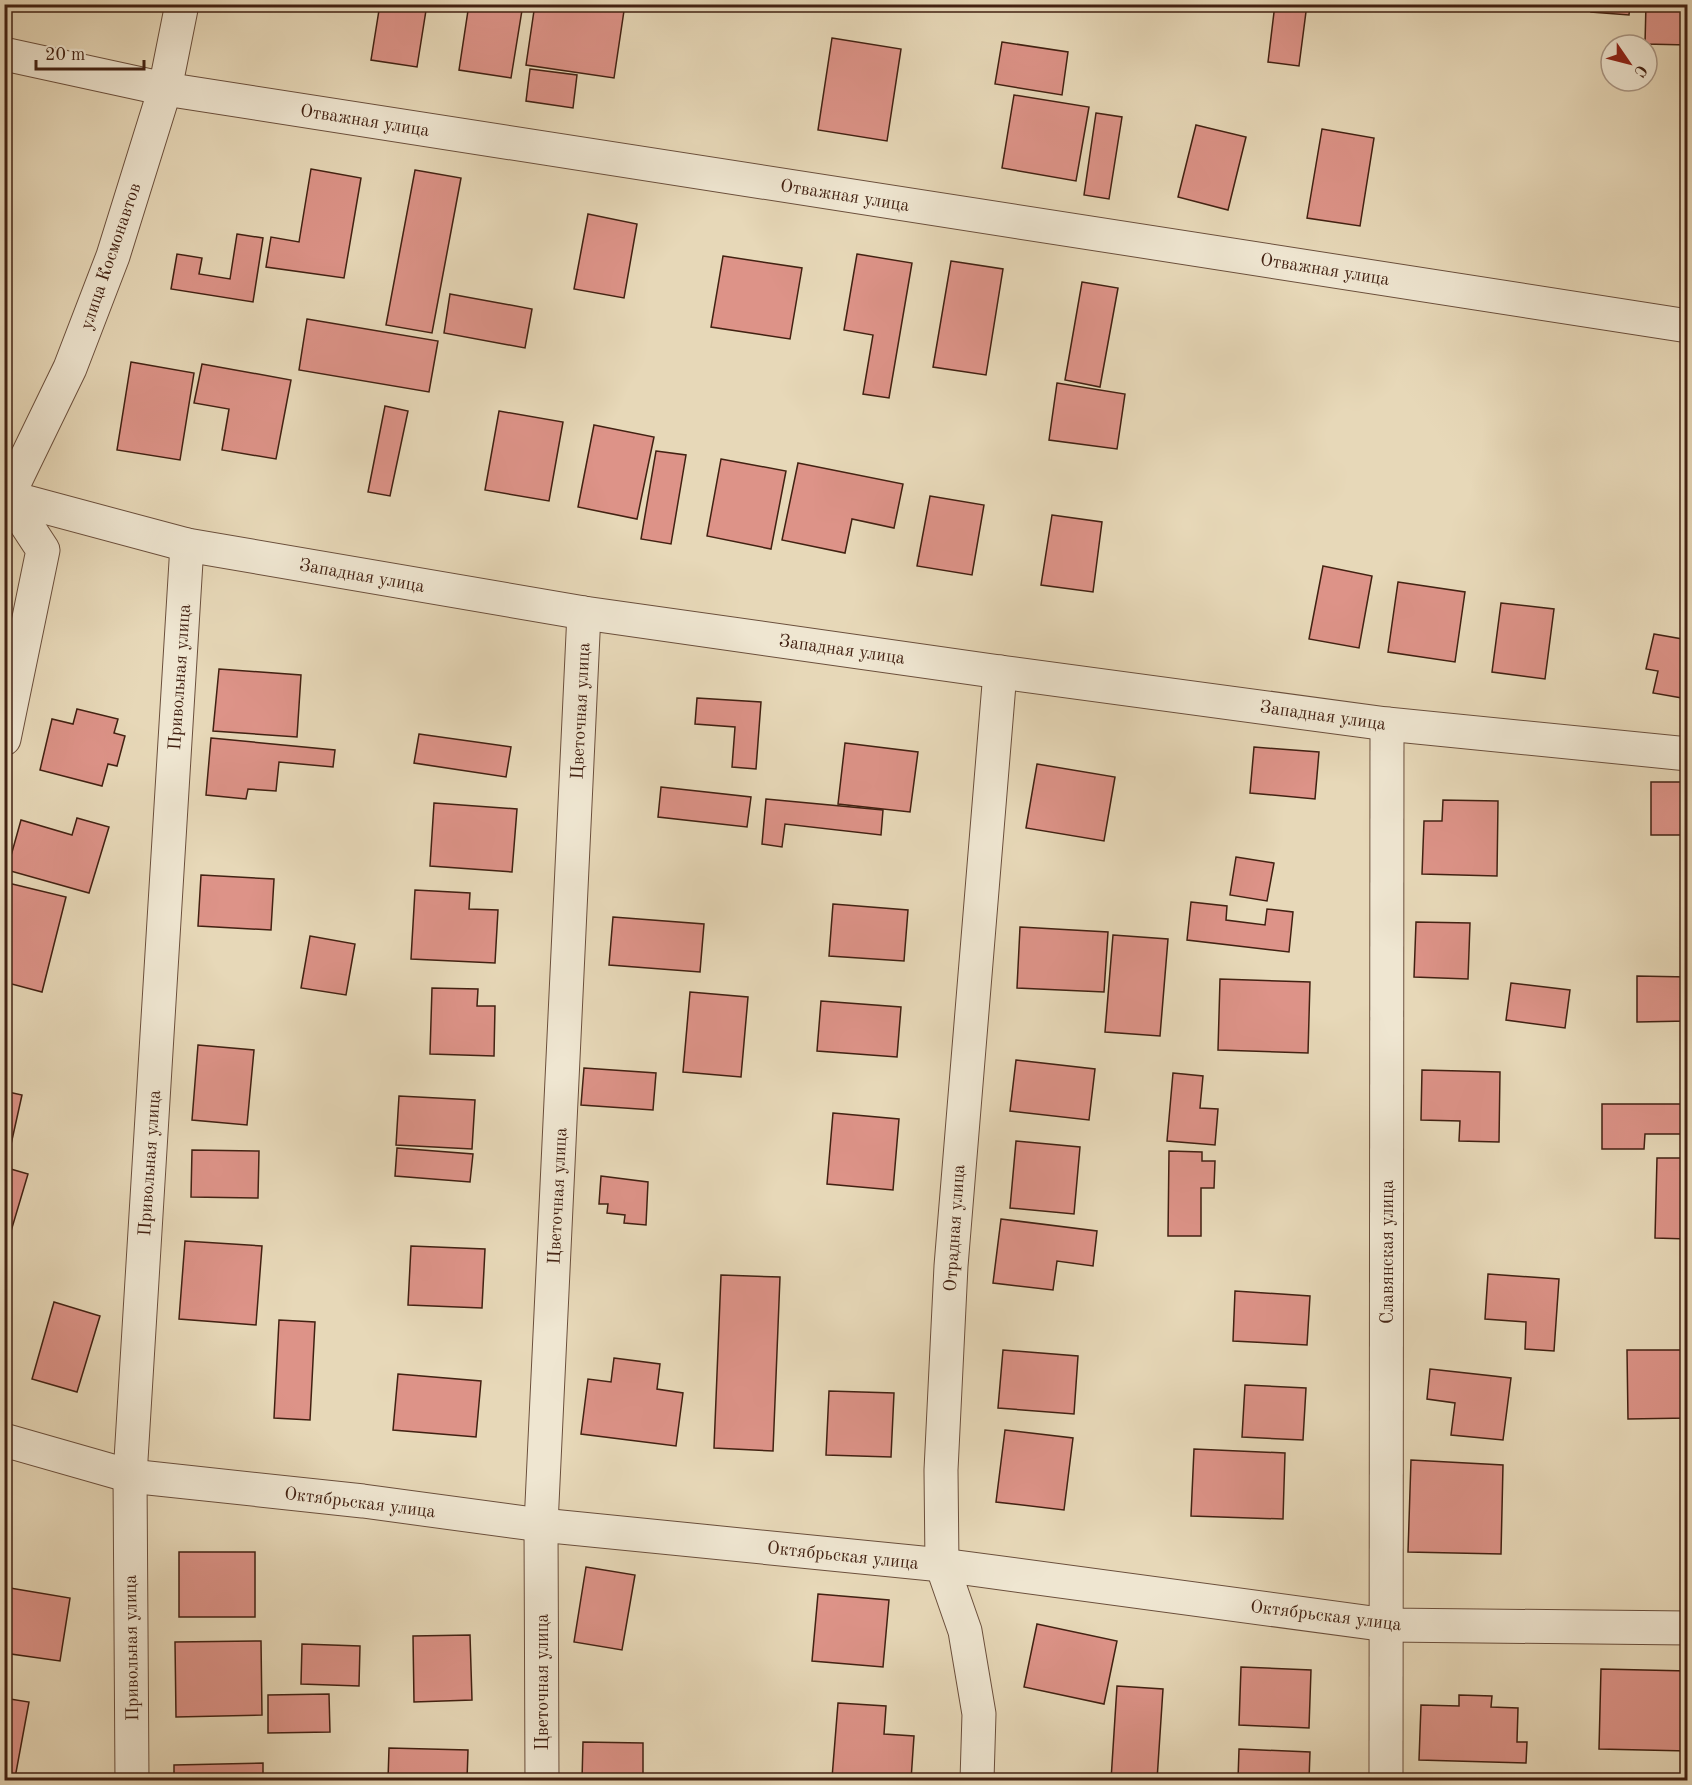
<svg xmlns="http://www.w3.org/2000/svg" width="1692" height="1785" viewBox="0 0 1692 1785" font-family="'Old Standard TT',serif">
<rect width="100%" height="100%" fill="#e7d8b8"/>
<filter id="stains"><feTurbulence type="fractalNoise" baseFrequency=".00333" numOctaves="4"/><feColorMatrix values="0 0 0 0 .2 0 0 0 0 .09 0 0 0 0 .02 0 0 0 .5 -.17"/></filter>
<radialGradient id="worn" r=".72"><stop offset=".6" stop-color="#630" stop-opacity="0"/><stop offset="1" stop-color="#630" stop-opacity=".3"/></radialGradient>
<g fill="#dd9388" stroke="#422112" stroke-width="1.5">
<path d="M380,4H427L417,67L371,60Z"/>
<path d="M469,4H523L511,78L459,70Z"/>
<path d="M535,4H625L614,78L526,65Z"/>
<path d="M1275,4H1307L1299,66L1268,62Z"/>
<path d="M1592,4H1630L1629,15L1591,12Z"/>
<path d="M1646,4H1688V45L1645,44Z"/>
<path d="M832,38L901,49L887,141L818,130Z"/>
<path d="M1002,42L1068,52L1062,95L995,84Z"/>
<path d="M530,69L577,75L573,108L526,101Z"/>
<path d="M1014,95L1089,107L1076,181L1002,168Z"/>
<path d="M1096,113L1122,117L1109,199L1084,195Z"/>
<path d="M1196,125L1246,137L1228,210L1178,197Z"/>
<path d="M1322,129L1374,138L1360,226L1307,218Z"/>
<path d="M311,169L361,178L344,278L266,267L271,237L299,242Z"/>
<path d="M415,170L461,178L432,333L386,325Z"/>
<path d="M588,214L637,224L624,298L574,289Z"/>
<path d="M237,234L263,238L253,302L171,289L177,254L202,258L199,274L230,279Z"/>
<path d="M857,254L912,263L889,398L863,394L873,335L844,330Z"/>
<path d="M723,256L802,268L790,339L711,327Z"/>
<path d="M951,261L1003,269L986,375L933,367Z"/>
<path d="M1082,282L1118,288L1100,387L1065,380Z"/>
<path d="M450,294L532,309L525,348L444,333Z"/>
<path d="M307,319L438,341L429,392L299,370Z"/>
<path d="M131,362L194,373L180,460L117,450Z"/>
<path d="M202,364L291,380L276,459L222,450L229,409L194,403Z"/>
<path d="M1057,383L1125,394L1117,449L1049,440Z"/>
<path d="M385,406L408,411L390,496L368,492Z"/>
<path d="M499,411L563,422L549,501L485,490Z"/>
<path d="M594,425L654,437L637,519L578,507Z"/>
<path d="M656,451L686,455L671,544L641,539Z"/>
<path d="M721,459L786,471L771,549L707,536Z"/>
<path d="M798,463L903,484L894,528L852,519L845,553L782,540Z"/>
<path d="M930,496L984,505L972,575L917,566Z"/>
<path d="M1052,515L1102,522L1093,592L1041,585Z"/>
<path d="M1323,566L1372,576L1359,648L1309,639Z"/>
<path d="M1398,582L1465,592L1455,662L1388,652Z"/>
<path d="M1501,603L1554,609L1545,679L1492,672Z"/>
<path d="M1654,634L1688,640V699L1653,693L1658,671L1646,669Z"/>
<path d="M219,669L301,675L297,737L213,731Z"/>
<path d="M697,698L761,702L756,769L732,767L735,727L695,724Z"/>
<path d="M77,709L118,719L114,733L125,736L117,766L108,764L102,786L40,770L52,719L73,724Z"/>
<path d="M419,734L511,747L506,777L414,763Z"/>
<path d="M211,738L335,750L333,767L279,762L276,791L248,789L246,799L206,795Z"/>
<path d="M845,743L918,752L910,812L838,804Z"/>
<path d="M1254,747L1319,752L1315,799L1250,793Z"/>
<path d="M1037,764L1115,777L1104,841L1026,828Z"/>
<rect x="1651" y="782" width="37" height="53"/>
<path d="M661,787L751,797L747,827L658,817Z"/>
<path d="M766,799L883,810L881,835L785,824L782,847L762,844Z"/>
<path d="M1443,800L1498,801L1497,876L1422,874L1424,821H1442Z"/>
<path d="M434,803L517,809L512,872L430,866Z"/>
<path d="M77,818L109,827L89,893L7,870L21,820L72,835Z"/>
<path d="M1236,857L1274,863L1267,901L1230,895Z"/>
<path d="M201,875L274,879L271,930L198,926Z"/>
<path d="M4,882L66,897L42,992L4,982Z"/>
<path d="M415,890L470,893L469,909L498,910L495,963L411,959Z"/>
<path d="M1191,902L1227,906L1226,920L1265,925L1267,909L1293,912L1289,952L1187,940Z"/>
<path d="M833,904L908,910L904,961L829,956Z"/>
<path d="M613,917L704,924L700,972L609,965Z"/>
<path d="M1416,922L1470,923L1468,979L1414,977Z"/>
<path d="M1020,927L1108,932L1104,992L1017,988Z"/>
<path d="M1113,935L1168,939L1160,1036L1105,1032Z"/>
<path d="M310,936L355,944L346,995L301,988Z"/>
<path d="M1637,976L1688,977V1021L1637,1022Z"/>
<path d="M1220,979L1310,982L1308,1053L1218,1050Z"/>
<path d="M1511,983L1570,990L1565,1028L1506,1020Z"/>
<path d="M432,988L478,989L477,1006H495L494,1056L430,1054Z"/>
<path d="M690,992L748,997L741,1077L683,1072Z"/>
<path d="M821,1001L901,1007L897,1057L817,1051Z"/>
<path d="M198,1045L254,1050L247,1125L192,1120Z"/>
<path d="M1016,1060L1095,1069L1089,1120L1010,1111Z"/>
<path d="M584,1068L656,1073L653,1110L581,1105Z"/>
<path d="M1422,1070L1500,1072L1499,1142L1459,1141L1460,1121L1421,1120Z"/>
<path d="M1173,1073L1203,1076L1200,1108L1218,1109L1215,1145L1167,1141Z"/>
<path d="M4,1091L22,1095L8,1158H4Z"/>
<path d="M399,1096L475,1100L472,1149L396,1145Z"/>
<path d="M1602,1104H1688V1134H1645L1644,1149H1602Z"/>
<path d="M833,1113L899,1119L893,1190L827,1184Z"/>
<path d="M1016,1141L1080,1147L1074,1214L1010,1208Z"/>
<path d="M397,1148L473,1154L470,1182L395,1176Z"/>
<path d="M192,1150L259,1151L258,1198L191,1197Z"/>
<path d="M1169,1151L1202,1152V1161H1215L1214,1188H1201V1236H1168Z"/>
<path d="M1657,1158H1688V1239L1655,1238Z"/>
<path d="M4,1167L28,1174L9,1238L4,1237Z"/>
<path d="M601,1176L648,1182L646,1225L624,1223L625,1215L607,1213L608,1204H599Z"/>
<path d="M1001,1219L1097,1231L1093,1266L1057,1261L1053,1290L993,1283Z"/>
<path d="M185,1241L262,1246L256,1325L179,1319Z"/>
<path d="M411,1246L485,1249L482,1308L408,1305Z"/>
<path d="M1488,1274L1559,1279L1554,1351L1525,1349L1526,1322L1485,1319Z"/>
<path d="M721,1275L780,1277L773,1451L714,1448Z"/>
<path d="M1235,1291L1310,1296L1307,1345L1233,1341Z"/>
<path d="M54,1302L100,1316L77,1392L32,1379Z"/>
<path d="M279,1320L315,1322L310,1420L274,1418Z"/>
<path d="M1003,1350L1078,1356L1074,1414L998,1408Z"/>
<path d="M1627,1350H1688V1418L1628,1419Z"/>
<path d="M614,1358L660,1364L657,1389L683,1393L676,1446L581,1434L588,1379L611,1382Z"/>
<path d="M1430,1369L1511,1378L1503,1440L1451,1435L1455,1403L1427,1399Z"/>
<path d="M398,1374L481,1381L476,1437L393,1430Z"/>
<path d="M1245,1385L1306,1388L1303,1440L1242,1437Z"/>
<path d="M829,1391L894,1393L891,1457L826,1455Z"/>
<path d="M1005,1430L1073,1438L1064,1510L996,1502Z"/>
<path d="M1194,1449L1285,1453L1283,1519L1191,1516Z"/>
<path d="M1411,1460L1503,1465L1501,1554L1408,1552Z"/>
<rect x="179" y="1552" width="76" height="65"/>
<path d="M586,1567L635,1575L622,1650L574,1642Z"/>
<path d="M4,1587L70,1598L60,1661L4,1653Z"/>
<path d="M818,1594L889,1600L883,1667L812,1661Z"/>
<path d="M1037,1624L1117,1641L1104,1704L1024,1687Z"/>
<path d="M470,1635L472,1700L414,1702L413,1636Z"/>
<path d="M261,1641L262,1715L176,1717L175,1642Z"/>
<path d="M302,1644L360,1646L359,1686L301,1684Z"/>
<path d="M1241,1667L1311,1670L1309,1728L1239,1725Z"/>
<path d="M1601,1669L1688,1671V1751L1599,1749Z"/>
<path d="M1117,1686L1163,1689L1157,1780H1111Z"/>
<path d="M329,1694L330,1732L268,1733V1695Z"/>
<path d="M1459,1695L1492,1696L1491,1707L1518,1708L1517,1742H1527L1526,1763L1419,1760L1421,1705L1459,1706Z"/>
<path d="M4,1698L29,1702L15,1778L4,1776Z"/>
<path d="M838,1703L886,1706L884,1734L914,1736L911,1780L832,1778Z"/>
<path d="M583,1742L643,1743V1780H582Z"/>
<path d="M389,1748L468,1750L467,1780H388Z"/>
<path d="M1239,1749L1310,1752L1309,1780H1238Z"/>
<path d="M263,1763V1780H174V1765Z"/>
</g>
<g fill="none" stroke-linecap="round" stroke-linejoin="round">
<g stroke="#6b4f3c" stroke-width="35">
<g id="minor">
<path d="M4,54L165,89L1688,326"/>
<path d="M4,496L187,545L584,613L1000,672L1387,724L1688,754"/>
<path d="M4,504L70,368L113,256L165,89L182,4"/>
<path d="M4,739L43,550L9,498"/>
<path d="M4,1440L130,1476L363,1501L541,1525L942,1565L1387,1625L1688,1628"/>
<path d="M132,1780L130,1476L187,545"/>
<path d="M542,1780L541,1525L584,613"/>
<path d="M977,1780L979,1714L965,1631L942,1565L941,1470L951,1266L1000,672"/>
<path d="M1386,1780L1387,724"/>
</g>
</g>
<use href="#minor" stroke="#efe6d1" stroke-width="33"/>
</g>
<g text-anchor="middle" stroke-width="4.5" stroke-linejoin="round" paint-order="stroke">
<g font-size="18" fill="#422112" stroke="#efe6d1">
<text transform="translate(365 120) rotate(9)" y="6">Отважная улица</text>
<text transform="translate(845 195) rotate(9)" y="6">Отважная улица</text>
<text transform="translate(110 256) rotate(-71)" y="6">улица Космонавтов</text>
<text transform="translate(1325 269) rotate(9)" y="6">Отважная улица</text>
<text transform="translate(362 575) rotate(10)" y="6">Западная улица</text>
<text transform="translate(842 649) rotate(8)" y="6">Западная улица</text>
<text transform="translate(179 677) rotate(-86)" y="6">Привольная улица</text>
<text transform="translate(580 711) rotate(-87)" y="6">Цветочная улица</text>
<text transform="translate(1323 715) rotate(8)" y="6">Западная улица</text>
<text transform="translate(149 1163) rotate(-86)" y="6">Привольная улица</text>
<text transform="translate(557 1196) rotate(-87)" y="6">Цветочная улица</text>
<text transform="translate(954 1228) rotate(-86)" y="6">Отрадная улица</text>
<text transform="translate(1387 1252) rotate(-90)" y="6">Славянская улица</text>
<text transform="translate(360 1502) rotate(7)" y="6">Октябрьская улица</text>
<text transform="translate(843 1555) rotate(6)" y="6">Октябрьская улица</text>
<text transform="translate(1326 1615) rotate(7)" y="6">Октябрьская улица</text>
<text transform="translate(131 1648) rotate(-91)" y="6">Привольная улица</text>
<text transform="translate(542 1682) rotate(-90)" y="6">Цветочная улица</text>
</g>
</g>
<rect width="1692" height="1785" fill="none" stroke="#e7d8b8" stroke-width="24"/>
<rect x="6" y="6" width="1680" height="1773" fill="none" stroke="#422112" stroke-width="3"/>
<rect x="12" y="12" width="1668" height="1761" fill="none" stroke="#422112" stroke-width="1.5"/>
<g transform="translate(1629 63) rotate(125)"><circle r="28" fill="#efe6d1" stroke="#aa9785" stroke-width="1.5"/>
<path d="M0-4.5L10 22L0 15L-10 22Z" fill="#8f2418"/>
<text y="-9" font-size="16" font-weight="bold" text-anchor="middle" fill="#422112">С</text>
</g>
<path d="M36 60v9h108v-9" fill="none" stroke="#422112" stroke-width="3"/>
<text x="45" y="60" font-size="18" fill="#422112" stroke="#efe6d1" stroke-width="4.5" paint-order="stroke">20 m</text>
<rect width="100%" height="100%" filter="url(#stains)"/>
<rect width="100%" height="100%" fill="url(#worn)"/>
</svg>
